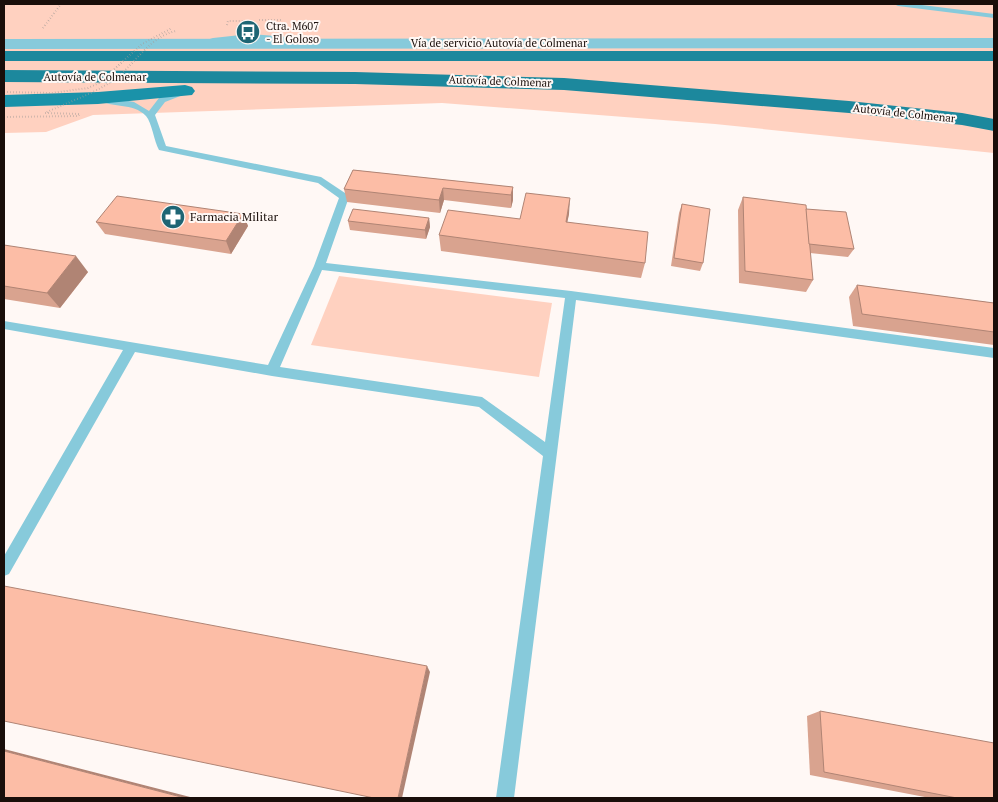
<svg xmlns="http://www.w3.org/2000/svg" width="998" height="802" viewBox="0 0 998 802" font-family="'PT Serif',serif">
<rect width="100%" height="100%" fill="#fff8f5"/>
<g fill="#ffd1c0">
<path d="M4,4H994V153L715,124L442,103L93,115L46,132L4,133Z"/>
<path d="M339,276L552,303L539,377L311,345Z"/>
</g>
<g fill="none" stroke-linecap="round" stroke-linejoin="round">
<g stroke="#a49c98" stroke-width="2" stroke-dasharray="0.5 2.5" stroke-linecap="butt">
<path d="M259,20H283"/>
<path d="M227,25L228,21H243"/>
<path d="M43,28L61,4"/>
</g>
<g fill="#87cadb" fill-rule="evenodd">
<path d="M894,4H914L994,14V18L898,6Z"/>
<path d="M250,34L288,37L304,42L300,44C266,38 234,37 201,45L197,43L213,38Z"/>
<path d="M185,88L189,91L188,93L165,102L155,115L166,146L321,177L348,195L349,197L326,263L571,291L994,348V358L576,300L514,798H496L543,456L479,407L272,376L135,352L9,574L4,576V556L123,350L4,329V321L268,365L314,266L339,198L318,183L159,150C154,141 152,123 146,116C133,102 111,109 98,99L102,96L134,102L149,111L159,98ZM322,270L565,298L545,442L482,397L280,367Z"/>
</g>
<path fill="#87cadb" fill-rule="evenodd" d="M994,38V48L4,49V39Z"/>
<path fill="#1a92a9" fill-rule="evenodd" d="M185,85L192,87L195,91L192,95L98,104L4,107V95L98,92Z"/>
<g fill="#1c889d" fill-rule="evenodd">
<rect x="4" y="51" width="990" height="10"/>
<path d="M4,70L355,72L564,78L849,101L962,113L994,119V131L962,125L849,113L564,90L355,84L4,82Z"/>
</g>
<g stroke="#a49c98" stroke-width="2" stroke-dasharray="0.5 2.5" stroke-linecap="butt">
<path d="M4,92L52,93L88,88L99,83L142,44L172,28"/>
<path d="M4,117L78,116L80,114L45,113C66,103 90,95 109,83C133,69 147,37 176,31"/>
</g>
</g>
<g fill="#d9a38f">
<path d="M353,170L513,187V200L511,208L444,200L440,213L347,202L344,189Z"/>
<path d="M743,197L806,209L854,249L848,257L810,253L813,280L806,292L739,283L738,210Z"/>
<path d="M682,204L703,263L700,271L671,266L679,213Z"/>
<path d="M243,214L248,226L231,254L105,234L96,222Z"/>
<path d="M569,214L567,222L645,263L641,278L441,251L439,235Z"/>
<path d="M429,218L430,227L426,239L350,230L348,221Z"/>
<path d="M4,245L88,272L60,308L4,299Z"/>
<path d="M857,285L994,303V345L853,326L849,297Z"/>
<path d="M820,711L994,798H930L810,775L807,716Z"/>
</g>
<g fill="#b08474">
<path d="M513,187V200L511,208V195Z"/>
<path d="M443,188L444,200L440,213L439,200Z"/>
<path d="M570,198L569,214L564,238L566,222Z"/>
<path d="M243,214L248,226L231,254L226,241Z"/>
<path d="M429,218L430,227L426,239L425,230Z"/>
<path d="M76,256L88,272L60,308L47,293Z"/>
<path d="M427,666L430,672L402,798H398Z"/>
<path d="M4,749L194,798H185L4,751Z"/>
</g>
<g fill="#fcbda6" stroke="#b08474">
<path d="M353,170L513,187L511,195L443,188L439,200L344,189Z"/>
<path d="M526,193L570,198L566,222L648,232L645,263L439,235L448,210L520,219Z"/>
<path d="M117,196L243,214L226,241L96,222Z"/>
<path d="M743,197L806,205L813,280L745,271Z"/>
<path d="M682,204L710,209L703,263L674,258Z"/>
<path d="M353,209L429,218L425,230L348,221Z"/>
<path d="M806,209L846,212L854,249L809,244Z"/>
<path d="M4,245L76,256L47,293L4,286Z"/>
<path d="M857,285L994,303V332L862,314Z"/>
<path d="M4,586L427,666L398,798H374L4,721Z"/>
<path d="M820,711L994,743V798H957L824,772Z"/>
<path d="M4,751L185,798H4Z"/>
</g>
<defs>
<g id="bus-disc" transform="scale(1.25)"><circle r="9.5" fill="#1e6574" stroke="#fff8f5"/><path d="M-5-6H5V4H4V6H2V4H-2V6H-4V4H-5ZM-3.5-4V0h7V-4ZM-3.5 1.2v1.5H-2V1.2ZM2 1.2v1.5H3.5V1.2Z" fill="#fff"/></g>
<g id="pharmacy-disc" transform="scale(1.25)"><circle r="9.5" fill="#1e6574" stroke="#fff8f5"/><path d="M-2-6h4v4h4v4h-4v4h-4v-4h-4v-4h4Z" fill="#fff"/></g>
</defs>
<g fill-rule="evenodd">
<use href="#bus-disc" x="248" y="32"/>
<use href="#pharmacy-disc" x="173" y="217"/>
</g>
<g text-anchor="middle" stroke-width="4" stroke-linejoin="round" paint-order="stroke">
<g font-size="11" fill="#190e0a" stroke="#fff8f5" text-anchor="start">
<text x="266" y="30">Ctra. M607<tspan x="266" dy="13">- El Goloso</tspan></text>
</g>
<g font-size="11" fill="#190e0a" stroke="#fff8f5">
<text x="499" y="47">Vía de servicio Autovía de Colmenar</text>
<text x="95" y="81">Autovía de Colmenar</text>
<text transform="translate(500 81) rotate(2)" y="4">Autovía de Colmenar</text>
<text transform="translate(904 113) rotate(6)" y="4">Autovía de Colmenar</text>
</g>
<g font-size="12" fill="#190e0a" stroke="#fff8f5" text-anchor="start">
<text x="190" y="221">Farmacia Militar</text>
</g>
</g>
<rect width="998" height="802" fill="none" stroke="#190e0a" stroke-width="10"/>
</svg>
